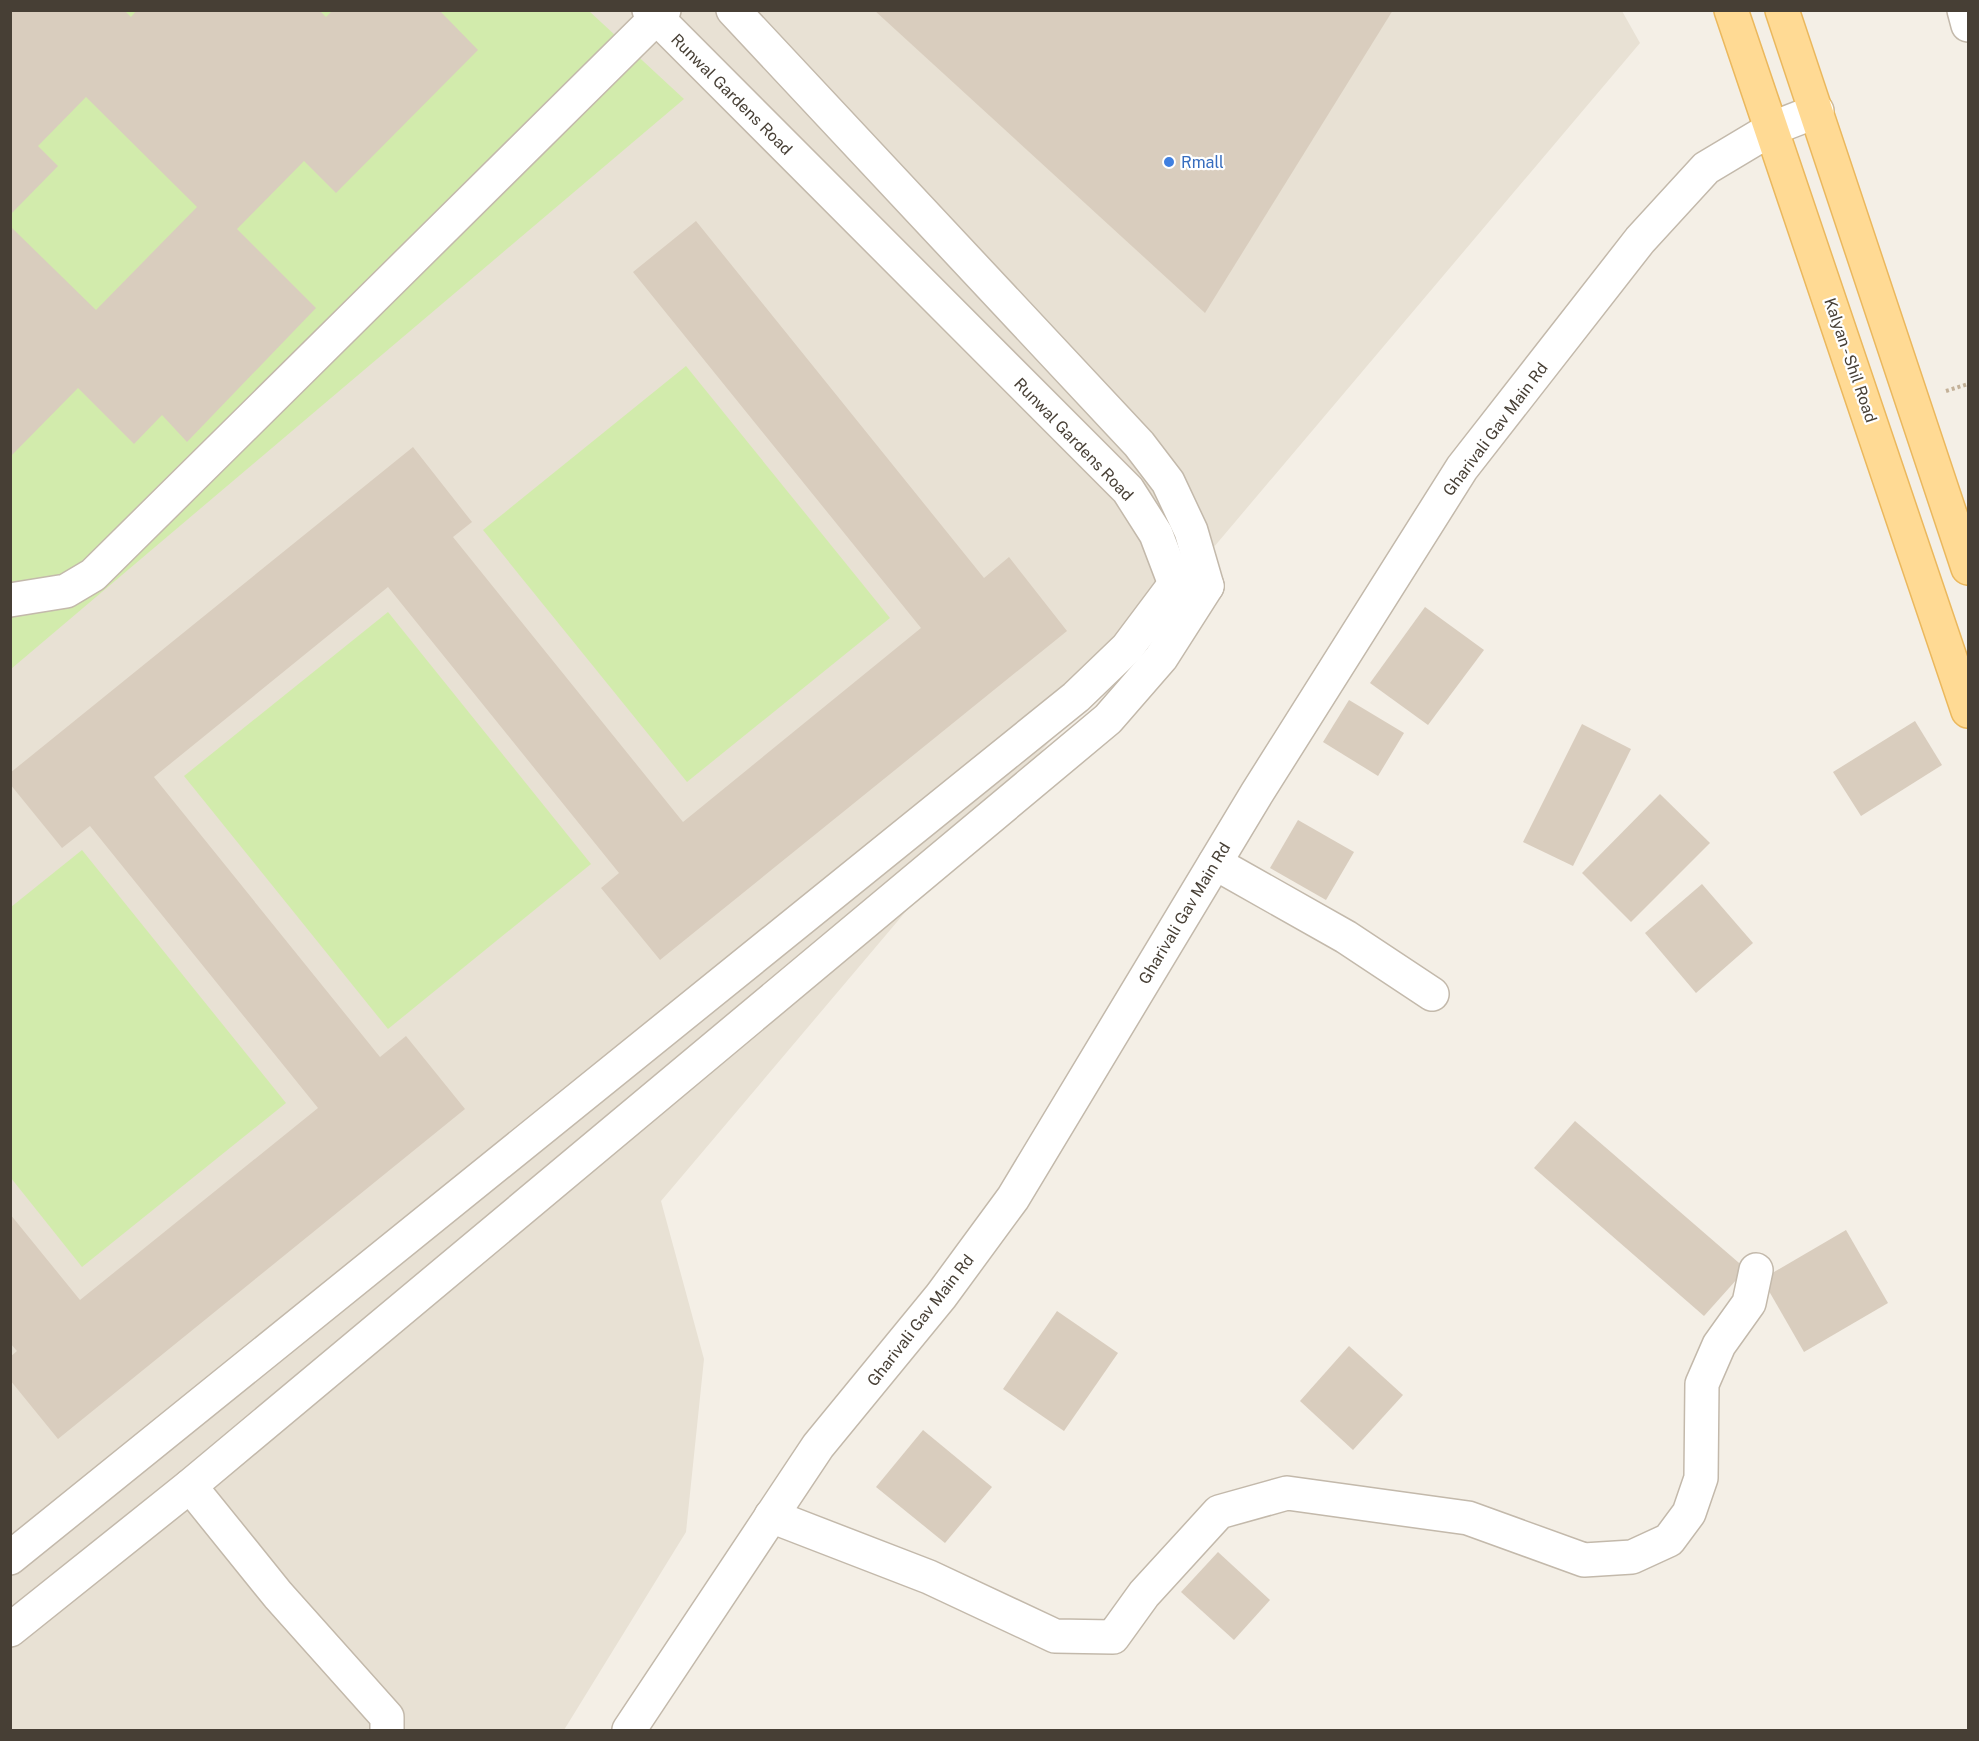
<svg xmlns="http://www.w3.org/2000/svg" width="1979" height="1741" viewBox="0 0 1979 1741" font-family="'Public Sans',sans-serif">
<rect width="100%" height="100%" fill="#f4efe6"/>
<path fill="#e8e1d4" d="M11,11H1622L1640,43L661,1201L704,1359L686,1532L564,1730H11Z"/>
<g fill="#d2ebac">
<path d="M11,11H589L684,99L11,669Z"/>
<path d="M686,366L890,618L687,782L483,530Z"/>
<path d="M388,612L591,864L388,1029L184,776Z"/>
<path d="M82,850L286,1103L82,1267L11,1178V907Z"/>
</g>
<g fill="#d9cdbe">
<path d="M10,10H124L131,17L137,10H319L326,17L333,10H439L478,50L336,193L304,161L237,229L316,308L187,442L162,415L134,444L78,388L10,457V226L96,310L197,207L86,97L38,146L58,166L10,215Z"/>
<path d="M874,10H1393L1205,313Z"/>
<path d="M696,221L984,578L1009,557L1067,631L660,960L601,888L619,873L388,587L154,777L380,1057L406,1036L465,1109L58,1439L10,1380V1357L17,1351L10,1343V1214L80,1300L318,1108L90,826L62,848L10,784V773L413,447L472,522L453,537L683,822L921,628L633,272Z"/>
<path d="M1425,607L1484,650L1428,725L1370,683Z"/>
<path d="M1349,700L1404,733L1378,776L1323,742Z"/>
<path d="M1915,721L1942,765L1861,816L1833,772Z"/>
<path d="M1582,724L1631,749L1573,866L1523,842Z"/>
<path d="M1660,794L1710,843L1631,922L1582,873Z"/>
<path d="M1298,820L1354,852L1326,900L1270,868Z"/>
<path d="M1702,884L1753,943L1696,993L1645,933Z"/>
<path d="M1575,1121L1746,1269L1704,1316L1534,1168Z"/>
<path d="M1846,1230L1888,1303L1804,1352L1762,1279Z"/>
<path d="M1057,1311L1118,1353L1064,1431L1003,1389Z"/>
<path d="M1349,1346L1403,1395L1353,1450L1300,1401Z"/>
<path d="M923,1430L992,1487L945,1543L876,1487Z"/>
<path d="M1218,1552L1270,1600L1234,1640L1181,1592Z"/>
</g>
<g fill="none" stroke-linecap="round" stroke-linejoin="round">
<g stroke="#c3b9ab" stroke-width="36">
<g id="minor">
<path d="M649,10L1128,490L1156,534L1175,584"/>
<path d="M733,10L1139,444L1168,482L1191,531L1207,586"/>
<path d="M1964,10L1968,25"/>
<path d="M10,600L66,591L93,575L664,10"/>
<path d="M1215,863L1346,937L1432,994"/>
<path d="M190,1486L278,1595L387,1717V1730"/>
<path d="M771,1516L929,1577L1055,1636L1113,1637L1144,1594L1219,1512L1287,1493L1468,1518L1584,1560L1632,1557L1669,1540L1689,1513L1701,1478L1702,1384L1719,1345L1749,1303L1756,1270"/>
<path d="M10,1558L1076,697L1127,648L1175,584"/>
<path d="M10,1630L190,1486L1108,719L1161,658L1207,586"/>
<path d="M629,1730L818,1446L941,1296L1013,1198L1257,793L1462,468L1640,240L1706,168L1773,128L1817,111"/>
</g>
</g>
<g stroke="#ebb85d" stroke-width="36">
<g id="major">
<path d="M1731,10L1968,711"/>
<path d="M1782,10L1968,568"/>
</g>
</g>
<path stroke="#c3b198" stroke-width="4" stroke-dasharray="3 3" stroke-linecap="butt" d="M1946,391L1968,384"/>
<use href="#minor" stroke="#fff" stroke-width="33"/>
<use href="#major" stroke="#ffda94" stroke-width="33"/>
</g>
<circle fill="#3f7fe0" stroke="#fff" stroke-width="2" cx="1169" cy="162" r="6"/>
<g text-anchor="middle" stroke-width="4.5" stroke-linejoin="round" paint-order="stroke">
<g font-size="16" fill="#473f35" stroke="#fff">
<text transform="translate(732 94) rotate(45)" y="6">Runwal Gardens Road</text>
<text transform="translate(1851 360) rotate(71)" y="6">Kalyan - Shil Road</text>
<text transform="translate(1495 429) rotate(-53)" y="6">Gharivali Gav Main Rd</text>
<text transform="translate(1074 439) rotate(46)" y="6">Runwal Gardens Road</text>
<text transform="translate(1184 913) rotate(-59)" y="6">Gharivali Gav Main Rd</text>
<text transform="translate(920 1320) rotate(-52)" y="6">Gharivali Gav Main Rd</text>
</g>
<g font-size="16" fill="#366cbe" stroke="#fff" text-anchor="start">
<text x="1181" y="168">Rmall</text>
</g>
</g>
<rect width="1979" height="1741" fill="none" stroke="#473f35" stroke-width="24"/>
</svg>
